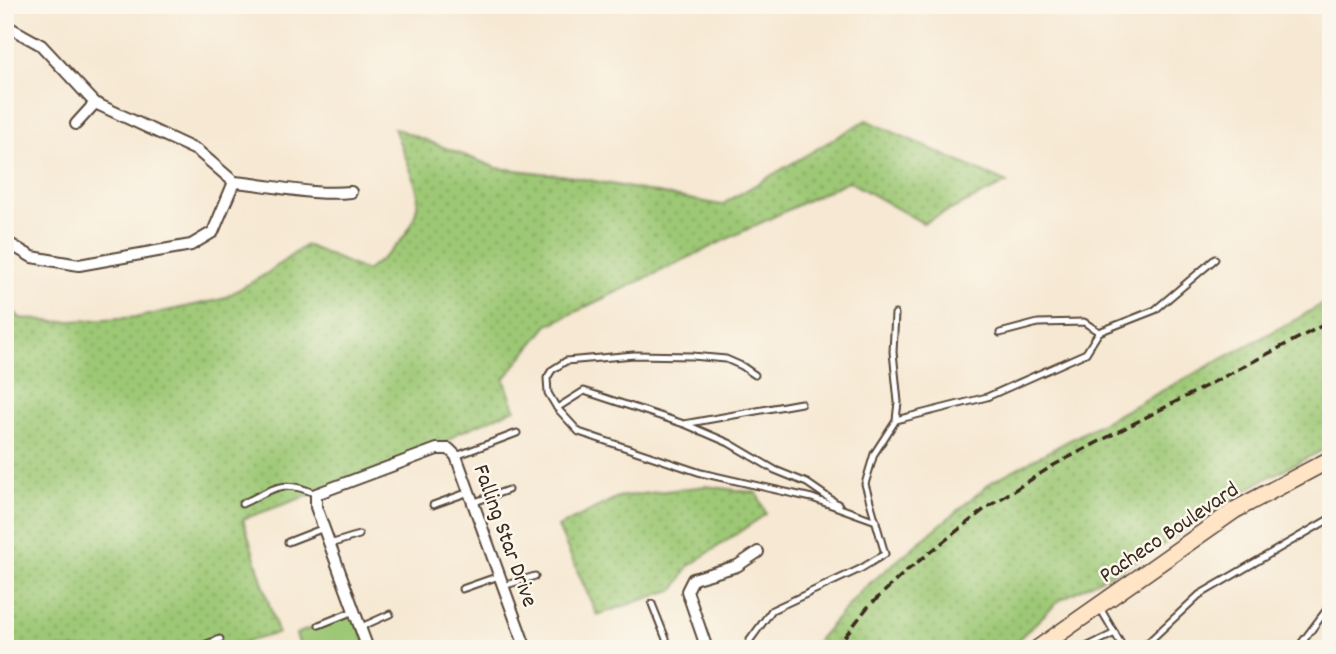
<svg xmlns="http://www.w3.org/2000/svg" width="1336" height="654" viewBox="0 0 1336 654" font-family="Dekko,sans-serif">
<defs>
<pattern id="grass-dots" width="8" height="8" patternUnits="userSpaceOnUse" patternTransform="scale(1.75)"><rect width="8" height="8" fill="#9dc874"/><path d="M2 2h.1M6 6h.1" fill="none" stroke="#81a35f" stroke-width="1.8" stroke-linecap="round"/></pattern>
</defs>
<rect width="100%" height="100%" fill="#fbf7ec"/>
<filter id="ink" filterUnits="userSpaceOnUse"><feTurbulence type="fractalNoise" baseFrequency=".0143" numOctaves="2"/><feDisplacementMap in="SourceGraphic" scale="14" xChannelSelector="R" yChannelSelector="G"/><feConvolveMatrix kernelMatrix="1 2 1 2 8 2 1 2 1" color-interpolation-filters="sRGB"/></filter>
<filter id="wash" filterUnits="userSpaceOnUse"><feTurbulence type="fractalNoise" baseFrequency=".00686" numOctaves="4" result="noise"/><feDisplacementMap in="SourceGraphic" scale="28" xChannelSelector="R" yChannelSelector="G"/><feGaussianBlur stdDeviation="1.57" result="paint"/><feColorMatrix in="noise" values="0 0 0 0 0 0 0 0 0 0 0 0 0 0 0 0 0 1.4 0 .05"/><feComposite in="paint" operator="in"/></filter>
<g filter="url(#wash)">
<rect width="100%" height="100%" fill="#f6e8d2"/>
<g fill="url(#grass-dots)" stroke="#6c7949" stroke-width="2">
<path d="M866,120L1007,183L923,223L848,181L548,325L504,379L515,409L458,433L437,449L243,519L278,633L220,649H5V306H9L20,318L56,322L139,317L222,299L266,274L306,245L366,271C392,252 417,232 418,196C418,183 399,143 394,128L497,168L568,176L721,205Z"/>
<path d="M1331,299V446L1261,481L1147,555L1060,600L1008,649H810L863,589L993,481L1295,320Z"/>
<path d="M706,486L757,493L766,514L689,566L675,589L597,615L558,527L618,497Z"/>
</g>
<path fill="#9dc874" stroke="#6c7949" stroke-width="2" d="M354,611L368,649H301L296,634Z"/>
</g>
<g filter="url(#ink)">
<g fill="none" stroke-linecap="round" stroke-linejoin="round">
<g stroke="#574639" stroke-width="9">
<g id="service">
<path d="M895,314L893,352L898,402L896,420"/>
<path d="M1000,333L1038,323L1084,322L1099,332"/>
<path d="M801,403L684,424L584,391L557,408L579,432L701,473L812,498L876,521"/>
<path d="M557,408L548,393L547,378L552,370L566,361L634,355L692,356L726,359L742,366L755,375"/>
<path d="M687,425L729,443L775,470L807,483L839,505"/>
<path d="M456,456L517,433"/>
<path d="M472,503L508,490"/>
<path d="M242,504C274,489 282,478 316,494"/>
<path d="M433,505L469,492"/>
<path d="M288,542L324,528"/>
<path d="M330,544L359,535"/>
<path d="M503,586L535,576"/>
<path d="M462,589L499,576"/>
<path d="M652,604L670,649"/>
<path d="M1100,608L1124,649"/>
<path d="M319,625L354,611"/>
<path d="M361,627L390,614"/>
<path d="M193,649L220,639"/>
<path d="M747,649L750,640L772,610L860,569L885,554L865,484L874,454L896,420L987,397L1086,353L1099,332L1155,310L1215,259"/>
<path d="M1082,649L1115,633"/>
<path d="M1141,649L1199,595L1331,518"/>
<path d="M1297,649L1331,604"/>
</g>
</g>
<g stroke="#574639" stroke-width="14">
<g id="minor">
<path d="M5,25L41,45L95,103L198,151L234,182"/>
<path d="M76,124L95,103"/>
<path d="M234,182C273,185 311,196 351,192"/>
<path d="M5,241L32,257L79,265L191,245L213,232L234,182"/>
<path d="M368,649L316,507V494L437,449H449L456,456L526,649"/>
<path d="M707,649L687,591L693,579L737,566L758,552"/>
</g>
</g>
<g stroke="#574639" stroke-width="19">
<path id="secondary" d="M1037,649L1235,510L1331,459"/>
</g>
<use href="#service" stroke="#fff" stroke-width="5"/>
<use href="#minor" stroke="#fff" stroke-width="10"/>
<use href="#secondary" stroke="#ffe4c6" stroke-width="16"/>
<path stroke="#3b2a1e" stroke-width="3.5" stroke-dasharray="10 5" stroke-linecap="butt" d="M835,649L867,608L905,572L986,508L1054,465L1331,321"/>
</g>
</g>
<g text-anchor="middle" stroke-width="5" stroke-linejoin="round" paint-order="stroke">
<g font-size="23" fill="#3b2a1e" stroke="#fbf7ec">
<text transform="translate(1168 531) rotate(-34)" y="8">Pacheco Boulevard</text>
<text transform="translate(507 535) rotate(70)" y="8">Falling Star Drive</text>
</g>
</g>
<rect width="1336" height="654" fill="none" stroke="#fbf7ec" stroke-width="28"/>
</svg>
